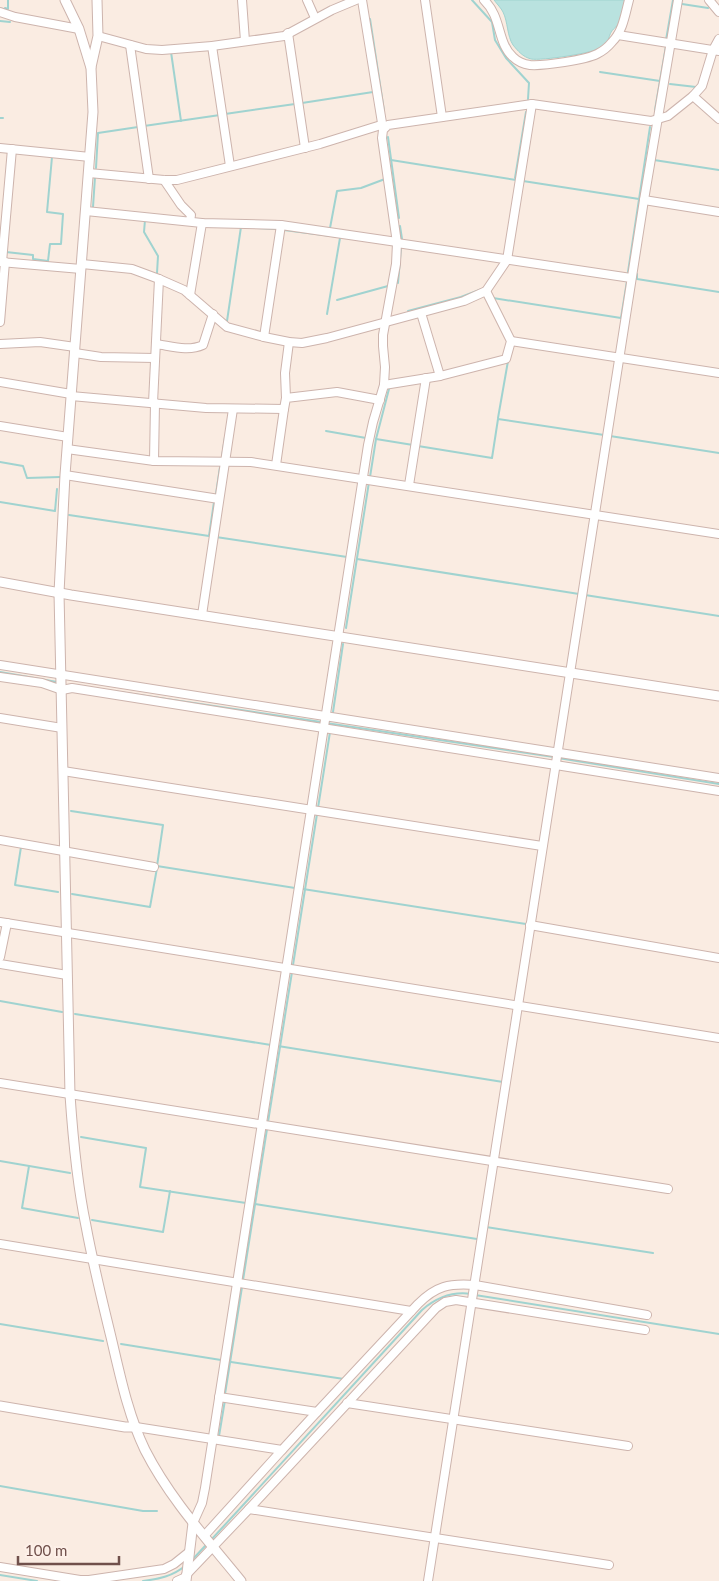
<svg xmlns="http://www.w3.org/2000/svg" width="719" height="1581" viewBox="0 0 719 1581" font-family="Lato,sans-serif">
<rect width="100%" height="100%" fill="#faece2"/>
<path fill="#b9e2df" stroke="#a0d3d0" d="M494,0H625L620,24C605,33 612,41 603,47C595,53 541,61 531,59C523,57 518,51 513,45C507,36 508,22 503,12C501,8 497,4 494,0Z"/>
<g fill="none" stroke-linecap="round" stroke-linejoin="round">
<g stroke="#a0d3d0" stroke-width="2">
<path d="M472,0L492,22L495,40L506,58L529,83L528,99"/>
<path d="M682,4L708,8"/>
<path d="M5,8L8,9V0"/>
<path d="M370,19L384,111"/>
<path d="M0,21L10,22"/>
<path d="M666,40L673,0"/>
<path d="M171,52L181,121"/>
<path d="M600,72L660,81"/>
<path d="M670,84L696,87"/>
<path d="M302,103L373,92"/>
<path d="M655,110L666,46"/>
<path d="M225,114L295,104"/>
<path d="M0,118H3"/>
<path d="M144,126L220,115"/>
<path d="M388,137L399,218"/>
<path d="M391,160L516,180"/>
<path d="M654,160L719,170"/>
<path d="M96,168L98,133L138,127"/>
<path d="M515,178L526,112"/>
<path d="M523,181L639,199"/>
<path d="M93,207L95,177"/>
<path d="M145,220L144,232L158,256L157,273"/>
<path d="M400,226L402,239"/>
<path d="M257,228L277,229"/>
<path d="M330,228L337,191L361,188L385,179"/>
<path d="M284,230L339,237"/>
<path d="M6,252L33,255V259L48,261L50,244H61L63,214L47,212L52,157"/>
<path d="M629,273L628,272L650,127"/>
<path d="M635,274H637V279L719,292"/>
<path d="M398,283L401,247"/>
<path d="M493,298L621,318L627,281"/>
<path d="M337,300L388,286"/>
<path d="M408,311L461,297L482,289"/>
<path d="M327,314L340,238"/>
<path d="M227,321L241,227"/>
<path d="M498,418L508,361"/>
<path d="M326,431L366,438"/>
<path d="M610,436L719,453"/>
<path d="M376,439L413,445"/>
<path d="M418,446L492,458L498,419L604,435"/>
<path d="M222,457L225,437"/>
<path d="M0,462L23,466L27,478L60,477"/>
<path d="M370,477L376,439L389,389"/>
<path d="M216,494L220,467"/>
<path d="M0,502L55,511L57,489"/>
<path d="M69,515L209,536L214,502"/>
<path d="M216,537L347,557"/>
<path d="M357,559L579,594"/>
<path d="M585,595L719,616"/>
<path d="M346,628L369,482"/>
<path d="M0,672L57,682"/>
<path d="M106,690L321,722"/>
<path d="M333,712L343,644"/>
<path d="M326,723L554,757"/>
<path d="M558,758L719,784"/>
<path d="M318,808L330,732"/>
<path d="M71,811L163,825L157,866L295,888"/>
<path d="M21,847L15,885L58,892"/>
<path d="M303,889L526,924"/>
<path d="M72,894L150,907L157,868"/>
<path d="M293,965L317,814"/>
<path d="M0,1001L62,1012"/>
<path d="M75,1014L271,1045"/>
<path d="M278,1046L503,1082"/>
<path d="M268,1122L292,972"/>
<path d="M81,1137L146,1148L140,1187L246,1203"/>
<path d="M0,1161L70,1173"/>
<path d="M29,1166L22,1208L78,1218"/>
<path d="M255,1204L477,1239"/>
<path d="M92,1220L163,1232L170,1191"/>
<path d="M486,1227L653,1253"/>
<path d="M243,1280L267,1129"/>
<path d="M475,1295L719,1334"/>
<path d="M0,1324L103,1341"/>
<path d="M121,1344L221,1360"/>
<path d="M231,1362L344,1379"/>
<path d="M225,1394L242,1287"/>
<path d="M219,1436L225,1400"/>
<path d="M0,1486L143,1511H157"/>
<path d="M211,1540L422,1310C436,1298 451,1291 471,1294"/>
<path d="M192,1560L206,1545"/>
<path d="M0,1575L37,1581"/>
<path d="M143,1581C159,1579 173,1576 185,1566"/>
</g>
<g stroke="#cdb4ad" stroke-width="10">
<g id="minor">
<path d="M242,0L245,41"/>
<path d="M307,0L315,18"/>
<path d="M362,0L383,129"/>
<path d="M425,0L442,117"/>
<path d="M484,0C502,17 497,43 513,57C518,62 523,64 530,65C544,66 585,60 597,54C603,51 608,47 612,42C623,31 625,15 629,0"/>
<path d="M709,0L719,12"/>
<path d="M0,12L15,17L79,29"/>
<path d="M288,33L305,148"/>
<path d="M618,35L719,51"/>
<path d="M98,36L146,49L162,50L212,46L284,36L332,10L356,0"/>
<path d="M130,45L149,179"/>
<path d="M212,46L230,166"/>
<path d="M693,96L719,119"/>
<path d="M0,148L90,157"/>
<path d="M89,173L164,180H177L320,144L381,125"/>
<path d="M164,180L181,205L191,215L190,221"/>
<path d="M644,200L719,212"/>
<path d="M86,211L202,223L281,225L397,242"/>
<path d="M397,243L631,278"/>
<path d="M0,262L81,269"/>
<path d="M2,262L12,149"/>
<path d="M82,264L132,269L159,279L184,290L227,327L264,337L289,342L302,343L327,338L464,301L486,291L507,260L532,104"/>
<path d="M190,295L202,223"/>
<path d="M421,313L440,376"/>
<path d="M0,322L5,262"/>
<path d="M264,337L281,225"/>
<path d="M511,341L719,373"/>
<path d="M0,344L40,342L75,347"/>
<path d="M156,344C171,346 188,352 203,345L213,314"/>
<path d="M75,353L101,357L155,358"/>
<path d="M0,382L71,394"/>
<path d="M384,385L440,376L506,359L511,341L486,291"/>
<path d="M71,396L206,408L284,409L286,398L337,392L380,400"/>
<path d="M286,398L285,373L289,342"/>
<path d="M153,403L159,279"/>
<path d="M0,426L68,437"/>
<path d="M67,449L154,461L251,462L719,534"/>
<path d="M154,461L155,403"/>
<path d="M276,465L284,409"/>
<path d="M65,475L219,499"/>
<path d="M409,485L426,378"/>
<path d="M202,615L233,409"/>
<path d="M0,665L719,778"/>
<path d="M0,677L42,683L62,690L72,688L719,791"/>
<path d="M0,718L62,728"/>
<path d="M63,771L542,846"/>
<path d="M0,840L154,867"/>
<path d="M0,922L719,1038"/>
<path d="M530,925L719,958"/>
<path d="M0,957L7,923"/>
<path d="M0,964L67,975"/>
<path d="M0,1083L668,1189"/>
<path d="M0,1244L411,1311"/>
<path d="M347,1403L628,1446"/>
<path d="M317,1412L418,1304C436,1286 449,1283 475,1285L647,1315"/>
<path d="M136,1427L282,1450L317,1412L219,1397"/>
<path d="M249,1509L436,1308L445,1302L456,1300L645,1330"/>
<path d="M193,1523L202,1503L205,1488L368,445L373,422L384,385L385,367L383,346V335L396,264L397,243L382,138L383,130L388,125L532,104L651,121L668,116L693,96L702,86L713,50L719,39"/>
<path d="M204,1536L282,1450"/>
<path d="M0,1567L80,1580H89L164,1569L174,1564L189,1552"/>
<path d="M186,1575L249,1509L609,1565"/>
<path d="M177,1581L186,1577"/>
<path d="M428,1581L644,200L678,0"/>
</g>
</g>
<g stroke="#cdb4ad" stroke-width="11">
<g id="tertiary">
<path d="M65,0L79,29L91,68L93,112L65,475L59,593L70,1095C73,1139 77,1183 86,1226C93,1264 102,1300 111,1337C120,1375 128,1415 145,1450C170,1499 207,1539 241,1581"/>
<path d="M91,67L98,36L97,0"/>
<path d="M0,582L71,595L719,696"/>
<path d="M0,1406L125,1427H136"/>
<path d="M186,1581L193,1523"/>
</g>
</g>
<use href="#minor" stroke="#fff" stroke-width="8"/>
<use href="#tertiary" stroke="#fff" stroke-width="9"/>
</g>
<path d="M18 1556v8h101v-8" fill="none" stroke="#70504b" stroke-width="2.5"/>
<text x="25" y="1556" font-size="15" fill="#70504b" stroke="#fdf0e8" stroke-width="4" paint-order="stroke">100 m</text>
</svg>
